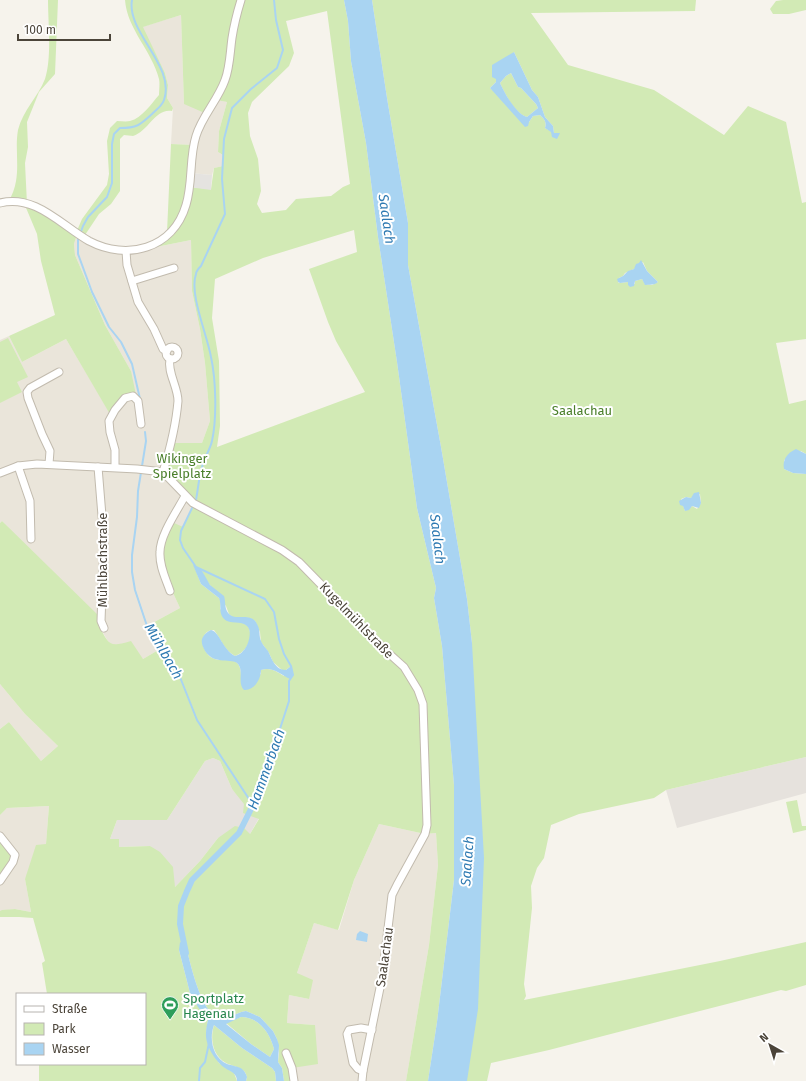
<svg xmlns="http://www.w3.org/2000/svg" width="806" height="1081" viewBox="0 0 806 1081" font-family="'Fira Sans',sans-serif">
<rect width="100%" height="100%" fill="#f6f3ec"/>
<g fill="#eae5da">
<path d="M181,15L184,104L216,100L227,102L219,131L218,152L223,155V166L214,168L212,175L190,173L194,145L171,144L173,108L167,98L168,85L165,73L142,27Z"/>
<path d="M77,233L116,250L153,245L156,247L191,240L192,291L200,329L205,363L210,421L202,443L196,500L183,528L172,522L162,569L180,608L147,626L160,649L143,659L109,643L98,624L2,521L0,523V340L9,336L22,362L66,339L111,415L131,371L105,325L75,255L74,244Z"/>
<path d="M0,684L25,714L58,746L41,761L9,722L0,729Z"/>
<path d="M49,806L46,844L25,879L31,912L15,909L0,911V815L7,808Z"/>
<path d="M379,824L425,834L436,833L438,865L429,945L406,1081H294L292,1068L315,1025L287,1023L289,995L309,999L297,973L314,923L339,930L354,880Z"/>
</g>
<g fill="#e6e2dd">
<path d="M806,757V793L677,828L666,790Z"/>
<path d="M213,758L220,761L232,789L259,818L250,834L218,838L200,861L175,887L150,846L119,847L110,839L117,820H167L205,761Z"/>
</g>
<g fill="#d2eab5" fill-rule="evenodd">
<path d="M48,0H58L55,74L39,92L27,122L28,147L25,163L27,204L76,233L82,219L107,185L109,174L107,141L110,128L117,121C121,121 126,122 130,121C142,118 151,104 159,95C159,90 160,84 159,79C152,51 127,29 125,0H344L348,21L351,61L366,143L378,237L397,362L417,508L436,588L434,598L442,646L454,785V880L437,1022L428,1081H406L429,945L438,865L436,833L425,834L379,824L354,880L338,930L314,923L297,973L313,980L309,999L289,995L287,1023L315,1025L318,1064L292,1068L294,1081H284L282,1068L278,1062L279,1053L277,1039L273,1031L260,1017L246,1011C238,1012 228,1019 219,1018C201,1014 190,962 186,946L179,950L190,993L208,1020L206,1033L210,1049L219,1063L234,1073L237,1081H39V1064H145V994H47L42,963L45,961L33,918L19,917H0V911L2,910L15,909L31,912L25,879L36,845L46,844L49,806L7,808L0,815V729L9,722L41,761L58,746L25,714L0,684V523L2,521L99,616L98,625C110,644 107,648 131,641L143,659L160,649L147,626L180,608L162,569L159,553L172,522L183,527L196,500H189L163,472L171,443H202L210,421L205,363L200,329L192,291L191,240L156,247L153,245L167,232L171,144L194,145L189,187L211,189L214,168L223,166V155L218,152L219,131L227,102L216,100L207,114L184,104L181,15L143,27L165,73L168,85L167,98L173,108L172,111C155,108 149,131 133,136C131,136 126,135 124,135L120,139V191L111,204L99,214L83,238L77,234L74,244L75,255L105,325L131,371L136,395L127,396L111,416L66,339L22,362L9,336L55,315L41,261L37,234L24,203L9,201C12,195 15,188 16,181C19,164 15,147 18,130C23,110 38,97 45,79C52,57 48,23 48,0ZM327,11L350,184L343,187L331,196L296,199L286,210L262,213L257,204L261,191L258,159L250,136L248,113L252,102L289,66L294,53L286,21ZM354,230L357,252L309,269L328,322L336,341L365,392L217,447L220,426L219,361L212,318L215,279L263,258ZM194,566L201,569L206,580L226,606L229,614L233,617L250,618L255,621L260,632L261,642L269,653L273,662L282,670H286L291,666L284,676C276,671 270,667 261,670V674L241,683C241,677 242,666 236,662C227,656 212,667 204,648C202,644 202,640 204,636C206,632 209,630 214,630C221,639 224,650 235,656C247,652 254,637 248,626L220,609L221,601L219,598L201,584ZM213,758L220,761L232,789L244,804L243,813L259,819L250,834L244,828L235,826L218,838L200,861L175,887L173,867L160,852L150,846L119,847V839H110L117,820H167L205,761Z"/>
<path d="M372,0H696L695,11L531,13L568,65L654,90L724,135L748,106L786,122L802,203L806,202V339L776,343L789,404L806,400V454L801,451L784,460V469L793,473L806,474V757L666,790L654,798L579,814L551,825L544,858L537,868L531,886L532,908L524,984L526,996L524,1000L720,961L806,942V985L786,991L781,990L549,1050L491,1063L487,1081H466L472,643L467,599L441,447L408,265V223L387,98ZM514,52L532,90L538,97L545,117L553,126L554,133L545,128C547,122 544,119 540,115L533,116L529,122L490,88L496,82V79ZM643,262L647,271L658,282L652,285L645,284L642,279L635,281V284L628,282L619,283L618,282L619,278L623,276L625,273L634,269ZM700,494L701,503L697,509L692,506L685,511L681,499L686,497L691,498Z"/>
<path d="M783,0H806V10L789,14H773L770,9L776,1Z"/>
<path d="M511,73L518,87L521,88L536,104L538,108L527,117C515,114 505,94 500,83L506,76Z"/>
<path d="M8,338L28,377L17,382L22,392L0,403V342Z"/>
<path d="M797,800L802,826H806V830L793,833L786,802Z"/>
<path d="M0,836L14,853L0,881Z"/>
<path d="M241,1017C259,1017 270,1033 274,1049L270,1057L251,1044L226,1023Z"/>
<path d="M214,1025L242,1048L272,1068L275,1072L276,1081H246C250,1068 234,1067 226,1063C212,1055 210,1038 214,1025Z"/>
</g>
<path fill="#e5e3e0" d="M190,173L212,175L211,190L189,187Z"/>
<g fill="#a9d4f2" fill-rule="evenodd">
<path d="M344,0H372L387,98L408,223V265L441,447L467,599L472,643L484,858L478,1009L467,1081H428L437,1022L454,880V785L442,646L434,598L436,588L417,508L397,362L378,237L366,143L351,61L348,21Z"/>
<path d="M514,52L532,90L538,97L545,117L553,126L554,133H560L557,139L552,137L551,132L545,128C547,122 544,119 540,115L533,116L529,122L528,126L525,127L490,88L496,82V79L492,77V65ZM511,73L518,87L521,88L536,104L538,108L527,117C516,114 505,94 500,83L506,76Z"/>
<path d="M641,260L647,271L658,282C654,286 650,284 645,285L642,279L635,281L634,286L630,287L628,285V282L620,283L618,282L617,279L623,276L628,271L634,269L636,264L639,263Z"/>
<path d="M796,449L806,454V474L793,473L784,469C782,460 787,453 796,449Z"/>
<path d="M699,492L701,503L699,508L692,506L689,510L685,511L683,506L680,505L679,501L686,497L691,498L694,493Z"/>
<path d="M193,565L201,569L210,585L224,596C226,602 224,609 229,614C236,622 252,610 258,626C260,630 259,634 260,638C261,643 265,647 268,651C272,659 275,670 286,670L291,666L293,675L290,679C280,674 272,666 261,670C261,679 254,691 244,690C237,683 244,671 238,664C232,657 215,666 205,651C203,647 201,643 202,639C204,634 207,632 211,630C219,631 223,650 235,656C238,655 241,654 243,651C248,647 253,631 247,626C241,620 230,625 224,619C218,613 222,604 219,598L201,584Z"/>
<path d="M360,931L368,934L367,942L356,940L357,934Z"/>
<path d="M180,942L186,946C190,962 201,1014 219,1018C228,1019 238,1012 246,1011L260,1017L273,1031L277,1039L279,1045L278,1062L282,1068L284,1081H276L275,1072L272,1068L242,1048L214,1025C209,1038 212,1057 227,1064C236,1067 244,1066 247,1077L246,1081H237C237,1073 231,1072 225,1068C215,1061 205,1045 206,1033C206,1029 207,1024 208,1020L198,1007L190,993L179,950ZM241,1017C259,1017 270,1033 274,1049L270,1057L251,1044L226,1024Z"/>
</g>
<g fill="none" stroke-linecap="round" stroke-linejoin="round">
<g stroke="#a9d4f2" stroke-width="2">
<path d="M132,0C126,32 176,66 164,100C162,106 156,110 152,114C140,125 137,128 120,128L114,134L112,144V183L107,197L88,217L83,226L78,240V254L92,292L109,327L121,342L132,364L140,399"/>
<path d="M145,432L146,441L138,491L137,517L132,555V572L135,590L147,626L160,649L176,667L197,720L253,805"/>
<path d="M196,500C198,489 199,477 202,467C204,458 210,450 212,441C217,418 216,380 211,357C207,334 189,294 196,274C196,271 199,268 201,266L225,214L222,179L224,139L232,108L251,89L277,68L283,50L276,20L274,0"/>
<path d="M193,506L181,531L180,540L183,548L196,567L265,599L274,612L279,639L284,654L291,666L293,675L289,681V701L257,800"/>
<path d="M199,1081L200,1068L205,1062L209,1043"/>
</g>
<path stroke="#a9d4f2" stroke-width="6" d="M186,953L180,924L181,906L187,891L192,880L239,833L253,805L257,800"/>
<g stroke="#c2bbae" stroke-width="9">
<g id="minor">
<path d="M0,203C35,194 61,225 89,241C127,261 173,249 186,205C193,182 189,158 196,136C202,116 218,100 225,80C230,67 230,52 232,38C234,25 237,13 241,0"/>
<path d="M126,251L127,265L138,302L154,329L163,349L167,351"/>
<path d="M132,281L174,268"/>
<circle cx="172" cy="353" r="6"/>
<path d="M49,464L50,451L42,434L28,398L27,392L30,388L59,372"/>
<path d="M18,466L30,501L31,539"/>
<path d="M98,467L104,540L101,621L104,628"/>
<path d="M115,467V450L110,432L109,421L115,410L125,398L133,396L138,401L141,424"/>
<path d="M163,472C170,449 176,425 178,401C178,387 167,372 170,359"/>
<path d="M0,473L18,466L37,464L137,469L163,472L193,503L282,550L299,562L384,649L404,667L418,690L423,704L427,825L425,834L397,885L392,895L382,978L363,1071L362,1081"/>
<path d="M170,591C166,579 159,566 160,552C160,535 177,511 185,496"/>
<path d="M0,836L15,855L13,862L0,881"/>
<path d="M286,1053L292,1068L294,1081"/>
<path d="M363,1071L358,1069L353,1063L347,1034L349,1030L361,1028L372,1030"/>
</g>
</g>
<use href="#minor" stroke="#fff" stroke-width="7"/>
</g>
<defs>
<g id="stadium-pin" transform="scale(0.9)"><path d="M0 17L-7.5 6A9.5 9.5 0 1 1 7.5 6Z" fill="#2e9e5b" stroke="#fff"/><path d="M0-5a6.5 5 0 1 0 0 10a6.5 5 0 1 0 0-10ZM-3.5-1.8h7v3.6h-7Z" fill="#fff"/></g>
</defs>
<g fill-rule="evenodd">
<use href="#stadium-pin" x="170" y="1005"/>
</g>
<g text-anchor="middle" stroke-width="4" stroke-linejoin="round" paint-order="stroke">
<g font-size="13" fill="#4a7f2a" stroke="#fff">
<text x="582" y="415">Saalachau</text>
<text x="182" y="463">Wikinger<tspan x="182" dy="15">Spielplatz</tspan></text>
</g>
<g font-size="13" fill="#4b4439" stroke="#fff">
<text transform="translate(102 560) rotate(-90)" y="5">Mühlbachstraße</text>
<text transform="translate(357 620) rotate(46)" y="5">Kugelmühlstraße</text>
<text transform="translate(384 957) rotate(-82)" y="5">Saalachau</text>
</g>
<g font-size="13" fill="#27864d" stroke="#fff" text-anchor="start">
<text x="183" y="1003">Sportplatz<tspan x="183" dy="15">Hagenau</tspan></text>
</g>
<g font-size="14" font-style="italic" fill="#2e7ab2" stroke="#fff">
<text transform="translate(387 219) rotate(82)" y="5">Saalach</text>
<text transform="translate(438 539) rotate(83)" y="5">Saalach</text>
<text transform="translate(164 651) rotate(60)" y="5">Mühlbach</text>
<text transform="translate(266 769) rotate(-70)" y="5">Hammerbach</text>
<text transform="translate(467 861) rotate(-86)" y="5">Saalach</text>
</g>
</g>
<rect x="16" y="993" width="130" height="72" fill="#ffffff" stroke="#b7b4b0"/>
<rect x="24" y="1006" width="20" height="6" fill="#ffffff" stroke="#b7b4b0"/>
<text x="52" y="1013" font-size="12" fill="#4b4439">Straße</text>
<rect x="24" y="1023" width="20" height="12" fill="#d2eab5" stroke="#b7b4b0"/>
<text x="52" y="1033" font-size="12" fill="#4b4439">Park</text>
<rect x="24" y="1043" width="20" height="12" fill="#a9d4f2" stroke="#b7b4b0"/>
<text x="52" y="1053" font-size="12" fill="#4b4439">Wasser</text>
<g transform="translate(770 1045) rotate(321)" stroke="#ffffff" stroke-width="3" paint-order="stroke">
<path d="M0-3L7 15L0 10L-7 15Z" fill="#4b4439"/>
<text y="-6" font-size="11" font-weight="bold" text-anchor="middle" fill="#4b4439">N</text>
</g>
<path d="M18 34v6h92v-6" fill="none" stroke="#4b4439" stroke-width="2"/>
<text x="24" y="34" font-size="12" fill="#4b4439" stroke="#ffffff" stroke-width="3" paint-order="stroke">100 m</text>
</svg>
